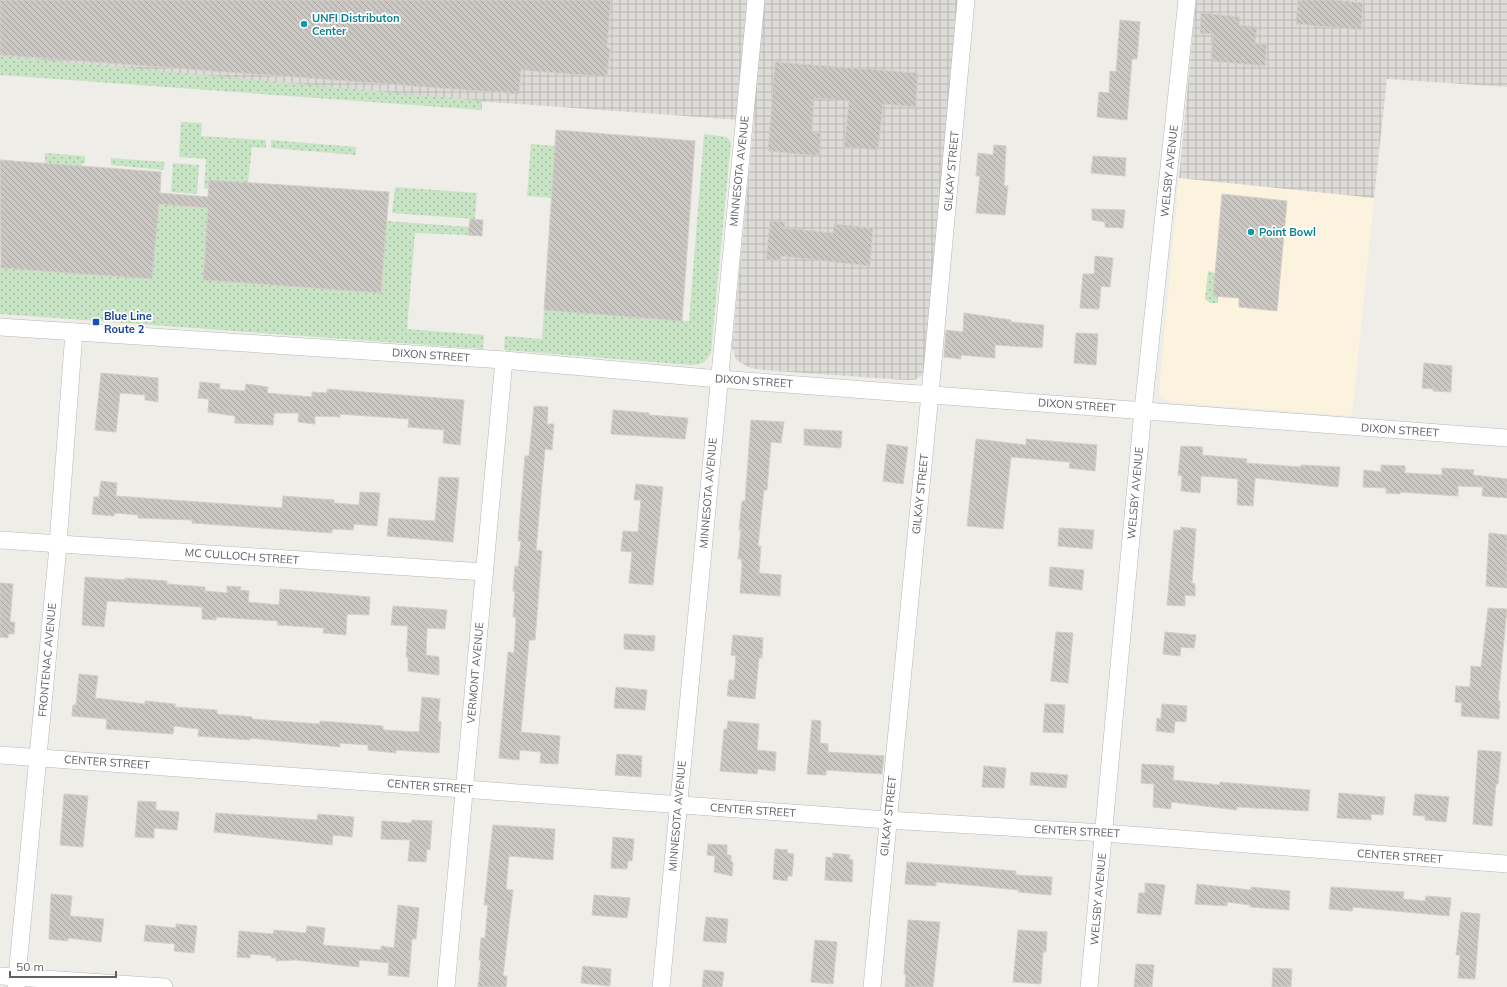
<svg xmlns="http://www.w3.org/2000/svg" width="1507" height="987" viewBox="0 0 1507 987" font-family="Mulish,sans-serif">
<defs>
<pattern id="industrial-grid" width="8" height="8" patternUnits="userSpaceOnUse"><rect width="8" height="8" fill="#dedcd9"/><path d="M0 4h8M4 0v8" fill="none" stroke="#b7b6b4"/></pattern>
<pattern id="green-dots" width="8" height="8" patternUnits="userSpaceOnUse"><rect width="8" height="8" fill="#c7e5c5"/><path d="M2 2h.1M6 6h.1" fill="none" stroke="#a5bda4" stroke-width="1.8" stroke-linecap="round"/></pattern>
<pattern id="building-back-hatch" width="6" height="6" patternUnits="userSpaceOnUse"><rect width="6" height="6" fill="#cbc8c4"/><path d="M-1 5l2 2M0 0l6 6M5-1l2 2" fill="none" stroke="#a8a6a3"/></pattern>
</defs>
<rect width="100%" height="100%" fill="#efede7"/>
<path fill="#fcf3df" d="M1179,178L1374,198L1352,416L1170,402L1162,397L1159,392Z"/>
<g fill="url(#industrial-grid)">
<path d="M0,0H963L925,373L915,380H904L762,370L750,368L736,360L732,347L754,121L323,90L0,64Z"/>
<path d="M1196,0H1507V87L1387,79L1374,198L1179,178Z"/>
</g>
<g fill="url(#green-dots)">
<path d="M0,56L482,101V110L0,75Z"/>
<path d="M181,122L202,123L201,136L266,140V148L252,147L248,183L204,189L206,159L179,157Z"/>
<path d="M704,134L727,137L731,142L711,352C707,362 702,365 691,365L504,350L505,336L542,339L544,310L689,321Z"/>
<path d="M271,140L356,147V155L271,148Z"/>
<path d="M531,144L555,146L552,198L527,196Z"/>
<path d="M45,153L85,156V163H82V166L45,164Z"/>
<path d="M111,158L165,162L164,170L111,165Z"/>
<path d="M173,163L199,165L197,194L171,192Z"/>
<path d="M395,187L477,193L475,219L392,213Z"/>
<path d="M159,204L208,208L203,280L381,293L387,221L469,227L468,235L415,233L407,329L484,335L483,349L0,314V264H2V268L151,279Z"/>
<path d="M1208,271L1215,273L1213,296H1218V303H1210L1205,299Z"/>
</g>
<g fill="url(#building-back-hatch)" stroke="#d4cec5">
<path d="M0,0H611L607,48H610L607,77L521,70L519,94L0,55Z"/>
<path d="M1298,0H1334L1363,3L1361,30L1296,24Z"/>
<path d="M1201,13L1240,17L1239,25L1257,27L1255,43L1267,45L1265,66L1211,61L1213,34L1200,33Z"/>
<path d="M1120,20L1140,22L1137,59H1132L1127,120L1097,117L1099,92L1109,93L1110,71L1116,72Z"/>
<path d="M775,62L918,73L916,107L883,104L878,150L844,147L849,101L814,98L812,133H821L819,156L768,151Z"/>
<path d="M556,130L695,141L682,321L544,310Z"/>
<path d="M994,145L1006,146L1004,186H1008L1005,215L976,213L980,176H976L978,153L993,155Z"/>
<path d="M1093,156L1126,158L1125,176L1091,173Z"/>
<path d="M0,160L161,172L160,193L208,197L209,180L389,192L381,293L203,280L208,208L159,204L152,279L1,268Z"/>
<path d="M1222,194L1287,201L1277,311L1239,307V298L1213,296Z"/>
<path d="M1092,209L1125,210L1123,228L1105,227V222L1092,220Z"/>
<path d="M470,219L483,220L482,236L468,235Z"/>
<path d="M770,221L785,222V228L833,233L834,224L873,228L870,266L781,256V261L766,259Z"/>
<path d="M1095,256L1113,258L1110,287L1101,286L1099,309L1080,308L1083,274H1094Z"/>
<path d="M964,313L1011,320V322L1044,325L1042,348L995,345V358L961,355V359L944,357L946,330L963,332Z"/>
<path d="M1076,333L1098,334L1096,365L1074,363Z"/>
<path d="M1424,363L1452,366L1451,392L1433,391L1434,389L1422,388Z"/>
<path d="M101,373L158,378V402L145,400V395L120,393L116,432L95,430Z"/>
<path d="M200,382L220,384L219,389L245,391L246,384L268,387L267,393L312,397V392L327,393V389L464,400L460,445L443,443L444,430L408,427L409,419L340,414V417L315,416V424L298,422L299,413H274L273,425L235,423V416L208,412L209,399L198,398Z"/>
<path d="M534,406L548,407L547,424H554L552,450L545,449L536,550L542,551L535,640H529L521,732L560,736L558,764L540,763L541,752L520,750L519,760L499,758L508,652L514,653L516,617H513L515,592L513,591L515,566L518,567L521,541H518L525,456H529Z"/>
<path d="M613,410L649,413V415L688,418L685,439L611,434Z"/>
<path d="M751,420L784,422L781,443L771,442L767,490H764L758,546H761L759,573L781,575L780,596L740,593L742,564L741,559H738L741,530H739L742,501H745Z"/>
<path d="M804,429L842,431L841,448L804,445Z"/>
<path d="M976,439L1026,445V439L1097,445L1095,471L1069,468L1070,462L1011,457L1003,529L967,526Z"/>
<path d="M887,444L908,447L903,484L883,481Z"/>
<path d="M1181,446L1203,447L1202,455L1247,459L1246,463L1301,467V465L1340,467L1338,487L1255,478L1253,506L1237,505L1238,479L1201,476L1200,493L1181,491L1182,476L1178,475Z"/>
<path d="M1381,465L1405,466V473L1442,475V468L1474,470L1473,475L1507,479V498L1482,496L1483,487L1458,486V496L1400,492V494L1386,493V488L1363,487L1364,470L1381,472Z"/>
<path d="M439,477L459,478L453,542L387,536L389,518L435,521Z"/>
<path d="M101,481L117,483L116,496L282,508L283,496L334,500V503L359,505L360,492L380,493L377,526L354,524L353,530L332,529V533L192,523V520L138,518V515L115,513L114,516L92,514L94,497H99Z"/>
<path d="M636,484L663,487L653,585L629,583L632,552L621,551L623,531L638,532L641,500H634Z"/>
<path d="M1181,527L1196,529L1192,583L1195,584V596L1185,595V606L1167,605L1174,530H1181Z"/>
<path d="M1059,528L1094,530L1092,549L1058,546Z"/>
<path d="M1489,533L1507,535V588L1486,586Z"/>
<path d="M1050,567L1084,570L1082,590L1049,586Z"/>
<path d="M85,577L125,580V578L167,581V584L205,587V591L227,593V586L241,587L240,590L249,591L248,602L279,605L280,589L370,597L369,615L347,614L346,635L323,633L324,628L277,625L278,621L216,617V620L202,619V607L107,601L104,627L82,625Z"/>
<path d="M0,583L13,584L10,622H15L14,634H8V638L0,637Z"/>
<path d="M393,606L447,610L445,629L427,628L426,655L439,657V675L408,671V657H406L408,626L391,625Z"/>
<path d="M1488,608L1507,609L1498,701H1500L1499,719L1461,716L1462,703L1455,702L1456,686L1470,687L1471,666L1481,667Z"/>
<path d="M1056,632L1073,633L1068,683L1051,681Z"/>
<path d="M1165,632L1196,635L1194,648L1181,647L1180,656L1163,654Z"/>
<path d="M624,634L655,636L654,651L624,649Z"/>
<path d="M733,635L763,638L762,658H759L755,699L727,696L729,680H734L736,656L731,655Z"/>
<path d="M79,674L98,676L95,698L145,704V701L175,704V707L217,710V714L252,717V719L320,724V721L383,726V730L419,732L422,697L440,699L438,721L441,722L439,753L396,750V753L368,750V745L340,743V747L250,738V740L198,736L199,729L174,726L173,734L106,729L107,719L72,716L73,705H76Z"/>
<path d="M616,687L647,690L645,710L614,708Z"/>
<path d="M1045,704L1065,705L1063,733L1043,732Z"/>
<path d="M1162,704L1187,706L1186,722L1175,721L1174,733L1156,731L1157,718L1161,719Z"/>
<path d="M812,720L821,721L820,743L828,744V752L884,756L882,774L826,770V775L807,774Z"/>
<path d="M728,721L759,724L757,750L776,752L775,771L758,769L757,774L720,771L724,729H727Z"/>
<path d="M1478,750L1501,752L1498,784H1496L1492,826L1473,824Z"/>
<path d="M617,754L642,756L641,777L615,775Z"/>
<path d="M1142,764L1174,766L1173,780L1220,785V782L1310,790L1308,811L1237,807V810L1171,802V809L1153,807L1154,784L1141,783Z"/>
<path d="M984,766L1006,768L1004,788L982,787Z"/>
<path d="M1031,772L1068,775L1066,788L1030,785Z"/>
<path d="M1339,793L1385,797L1383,815L1371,814V820L1337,818Z"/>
<path d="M64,794L88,796L83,847L60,845Z"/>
<path d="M1415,794L1449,797L1446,822L1425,820V816L1413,815Z"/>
<path d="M138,801L156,802V810L179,812L177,830L154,828V838L135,837Z"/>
<path d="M216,813L317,820L318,814L354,817L352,837L333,835L332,845L214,832Z"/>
<path d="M412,820L432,821L430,850L427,849L426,862L408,861L410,840L381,839L382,821L411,823Z"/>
<path d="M493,825L555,829L553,860L509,856L506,889L513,890L503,976H507L506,987H478L481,960H479L481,938H485L488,905H484Z"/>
<path d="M613,837L634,839L632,861H628L627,869L611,868Z"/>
<path d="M708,844L727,845V855H731V862H733L732,876L714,872L715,856L707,855Z"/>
<path d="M775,849L788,850L787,853L794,854L792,876H788L787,881L773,879Z"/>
<path d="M833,853L850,855L849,859L853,860L852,882L825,880L826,857L833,858Z"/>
<path d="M907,862L1016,871V875L1052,877L1051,895L1018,892V890L980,886L936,882V886L905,884Z"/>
<path d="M1145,883L1165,885L1161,915L1137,913L1139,893H1145Z"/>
<path d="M1197,884L1251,890V887L1290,891L1289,910L1250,907V905L1227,902V906L1195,904Z"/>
<path d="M1331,887L1404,892L1403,899L1425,901L1426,896L1451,898L1449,916L1353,907L1352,911L1329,909Z"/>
<path d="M51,894L72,896L70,916L104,919L101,942L68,938V941L49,939Z"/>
<path d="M594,895L630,898L627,918L592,915Z"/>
<path d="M398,905L419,908L416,939H412L409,977L388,975L389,963L359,960V967L295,960L276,961V958H271L272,956L250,954V958L237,957L239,931L273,934L274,930L306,933L307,926L325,928L323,945L381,950V946L394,948Z"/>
<path d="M1461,912L1480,914L1475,979L1458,978L1460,955H1456Z"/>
<path d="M706,917L728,919L726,943L703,941Z"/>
<path d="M908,920L940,922L933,987H905L906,975L904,974Z"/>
<path d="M176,924L197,926L194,953L174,951L175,944L144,941L146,925L176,928Z"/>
<path d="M1018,930L1047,932L1046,952H1043L1041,984L1013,982Z"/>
<path d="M815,940L837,942L833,984L811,982Z"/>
<path d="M1136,964L1154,965L1152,987H1134Z"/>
<path d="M583,966L611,969L610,986L581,983Z"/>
<path d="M1273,968L1292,969L1291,987H1272Z"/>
<path d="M704,970L724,972L722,987H702Z"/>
</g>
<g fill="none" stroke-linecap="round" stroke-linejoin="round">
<g stroke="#b4b7ba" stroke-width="18">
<g id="minor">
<path d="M0,327L504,360L719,379L1507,438"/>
<path d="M0,540L484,572"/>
<path d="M0,755L887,820L1104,833L1507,864"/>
<path d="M0,976L164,987"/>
<path d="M16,987L57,557L74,332"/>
<path d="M446,987L504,360"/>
<path d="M661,987L756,0"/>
<path d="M872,987L930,394L966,0"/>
<path d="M1089,987L1143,410L1187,0"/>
</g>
</g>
<use href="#minor" stroke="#fff" stroke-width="17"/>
</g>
<g fill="#0f9aa8" stroke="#fff" stroke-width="1.5">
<circle cx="304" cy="24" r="4"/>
<circle cx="1251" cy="232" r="4"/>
</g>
<rect fill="#1a4fb4" stroke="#fff" stroke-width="1.5" x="92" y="318" width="8" height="8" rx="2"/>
<g text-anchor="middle" stroke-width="3.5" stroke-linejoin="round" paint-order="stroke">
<g font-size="11" font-weight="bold" fill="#0d838f" stroke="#fff" text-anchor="start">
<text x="312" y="22">UNFI Distributon<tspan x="312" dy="13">Center</tspan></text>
<text x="1259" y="236">Point Bowl</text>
</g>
<g font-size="11" fill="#5e6266" stroke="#fff">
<text transform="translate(739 171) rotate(-84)" y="4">MINNESOTA AVENUE</text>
<text transform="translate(951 171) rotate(-85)" y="4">GILKAY STREET</text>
<text transform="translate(1169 171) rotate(-84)" y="4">WELSBY AVENUE</text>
<text transform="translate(431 355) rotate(4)" y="4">DIXON STREET</text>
<text transform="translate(754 381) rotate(4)" y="4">DIXON STREET</text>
<text transform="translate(1077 405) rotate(4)" y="4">DIXON STREET</text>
<text transform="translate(1400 430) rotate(4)" y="4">DIXON STREET</text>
<text transform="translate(708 493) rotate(-85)" y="4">MINNESOTA AVENUE</text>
<text transform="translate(1135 493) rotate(-85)" y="4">WELSBY AVENUE</text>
<text transform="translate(920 494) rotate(-84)" y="4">GILKAY STREET</text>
<text transform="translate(242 556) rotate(4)" y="4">MC CULLOCH STREET</text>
<text transform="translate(47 660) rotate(-85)" y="4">FRONTENAC AVENUE</text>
<text transform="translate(475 673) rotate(-85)" y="4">VERMONT AVENUE</text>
<text transform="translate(107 762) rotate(4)" y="4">CENTER STREET</text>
<text transform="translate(430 786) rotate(4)" y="4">CENTER STREET</text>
<text transform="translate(753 810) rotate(4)" y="4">CENTER STREET</text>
<text transform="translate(677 816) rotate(-85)" y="4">MINNESOTA AVENUE</text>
<text transform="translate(888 816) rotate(-84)" y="4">GILKAY STREET</text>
<text transform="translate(1077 831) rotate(3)" y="4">CENTER STREET</text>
<text transform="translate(1400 856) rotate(4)" y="4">CENTER STREET</text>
<text transform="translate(1098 899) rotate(-85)" y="4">WELSBY AVENUE</text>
</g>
<g font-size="11" font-weight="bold" fill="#164399" stroke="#fff" text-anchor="start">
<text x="104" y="320">Blue Line<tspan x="104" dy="13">Route 2</tspan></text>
</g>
</g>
<path d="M10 971v6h106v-6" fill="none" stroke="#5e6266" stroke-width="2"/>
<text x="16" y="971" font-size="12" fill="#5e6266" stroke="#ffffff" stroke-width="3" paint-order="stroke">50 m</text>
</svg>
